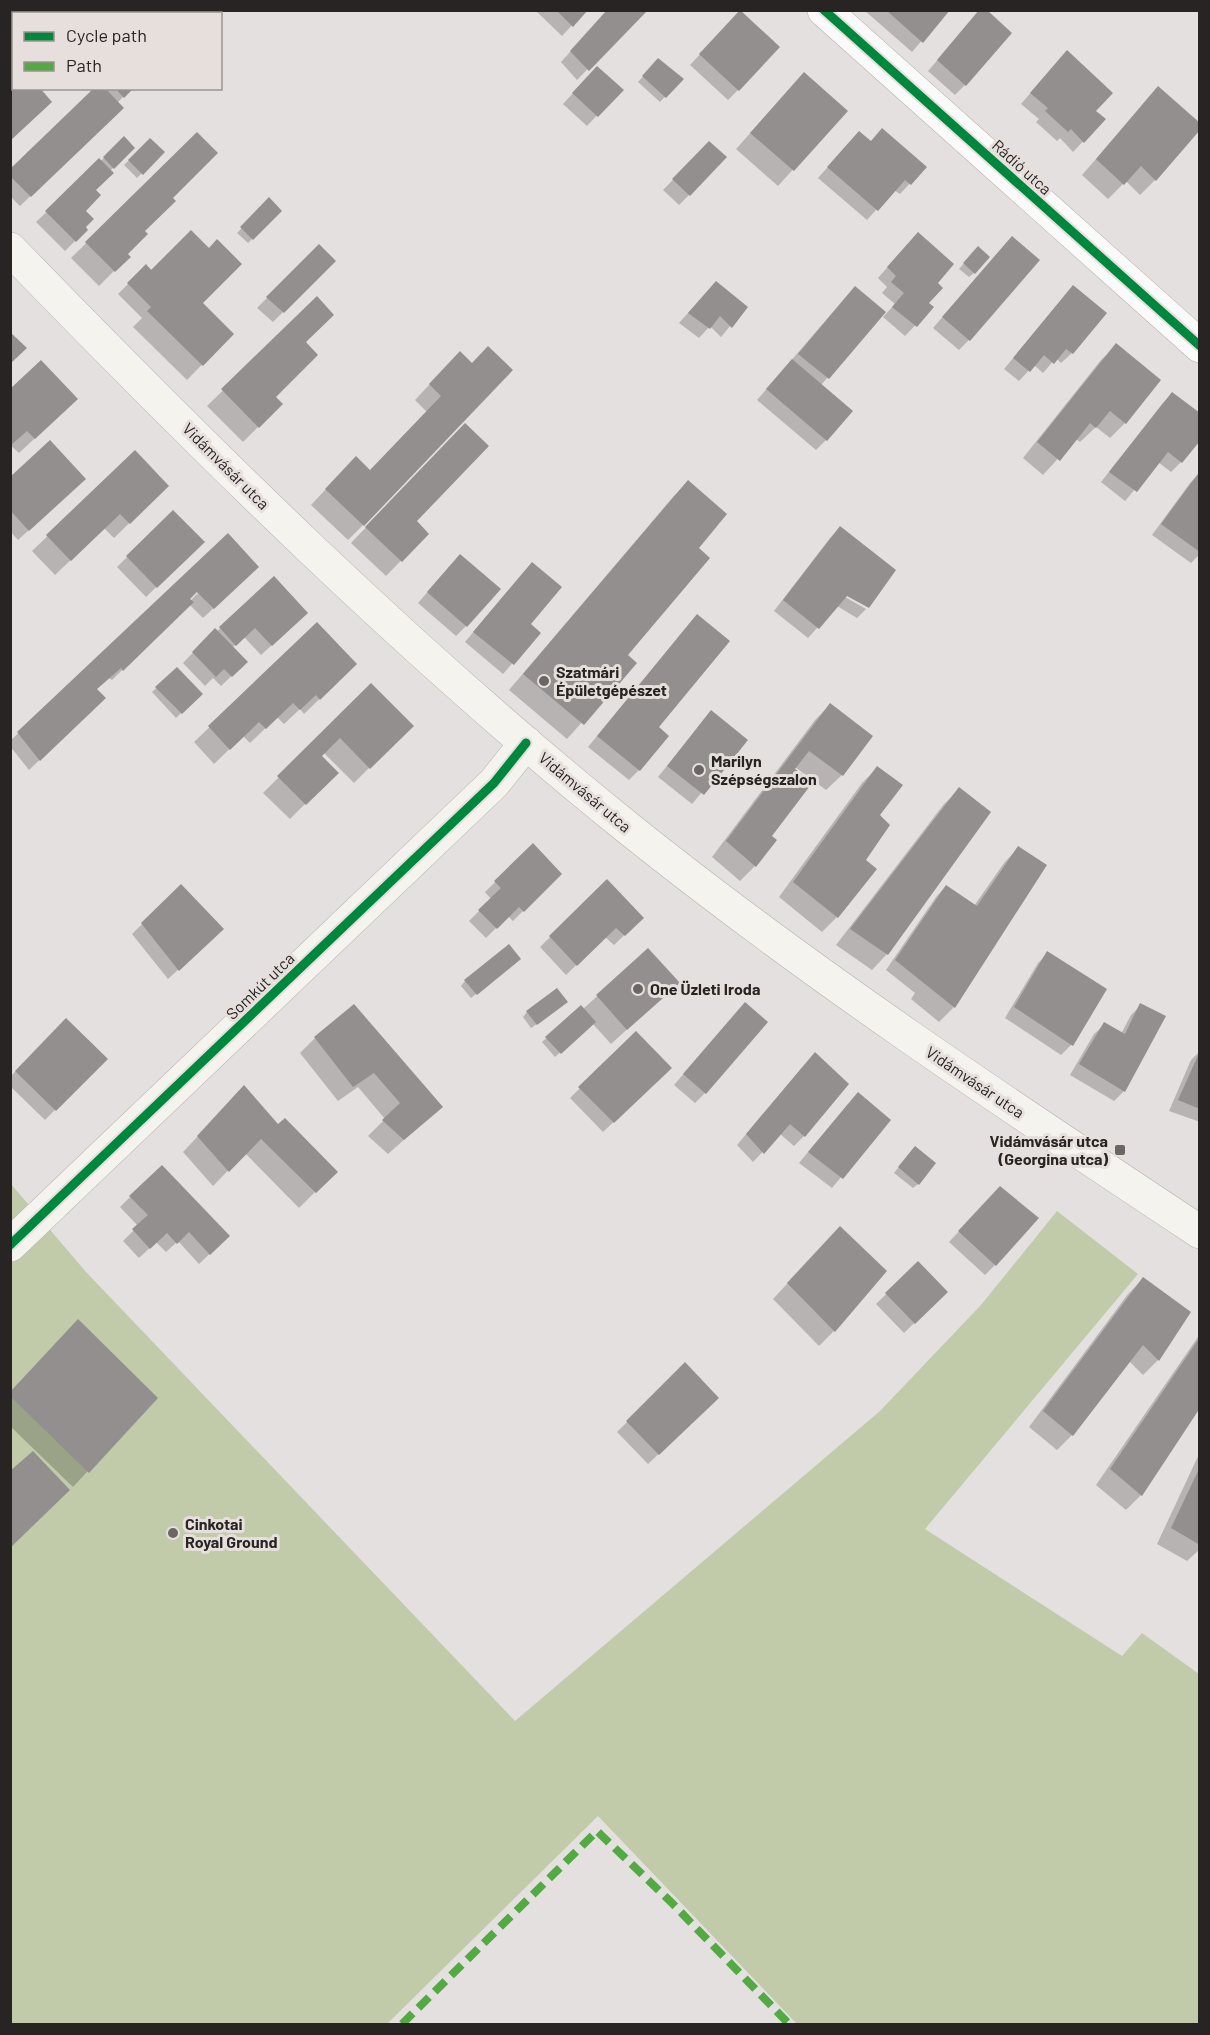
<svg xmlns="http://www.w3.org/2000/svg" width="1210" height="2035" viewBox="0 0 1210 2035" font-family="Barlow,sans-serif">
<rect width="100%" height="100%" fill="#e4e0df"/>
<path fill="#c1cbaa" d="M11,1184L86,1272L515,1721L880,1411L981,1305L1057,1211L1138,1274L925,1529L1122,1656L1142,1633L1199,1674V2024H797L598,1816L387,2024H11Z"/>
<g fill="#0003" fill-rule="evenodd">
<path d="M535,10H586L562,36Z"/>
<path d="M608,10H645L577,80L561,62Z"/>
<path d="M864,10H948L912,52Z"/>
<path d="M973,19L965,85L955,95L928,71Z"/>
<path d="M730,22L738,90L728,100L690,65Z"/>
<path d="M14,50V88L10,140V53Z"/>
<path d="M658,60L681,79L660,102L638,82Z"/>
<path d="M1057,62L1094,111L1104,119L1073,152L1060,138L1057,141L1036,122L1039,119L1021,104Z"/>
<path d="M587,78L621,90L587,126L563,104Z"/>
<path d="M96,88H132L117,103L122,108L20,206L10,196V171Z"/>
<path d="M1158,88L1155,180L1140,195L1126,181L1108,199L1082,175Z"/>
<path d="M789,90L846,111L778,186L736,149Z"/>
<path d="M197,134L171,198L126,254L128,257L99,286L71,258Z"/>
<path d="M124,139L133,148L110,171L94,190L84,211V227L86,230L65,251L36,222Z"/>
<path d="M150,140L163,152L137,178L124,165Z"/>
<path d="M709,143L689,195L679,205L663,190Z"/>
<path d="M849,143H870L925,167L900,194L894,190L867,220L818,178Z"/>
<path d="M269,200L280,211L248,243L237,233Z"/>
<path d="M908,244L935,283L927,304L932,308L905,336L883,317L895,304L882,293L887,287L878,278Z"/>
<path d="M319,246L334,261L273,322L257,308Z"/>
<path d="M1002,248L969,340L959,350L933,328Z"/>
<path d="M973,253L974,273L969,277L959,269Z"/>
<path d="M146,266L201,303L232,334L187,380L133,327L142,318L118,294Z"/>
<path d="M706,293L746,307L721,337L710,326L699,338L679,323Z"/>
<path d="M1064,297L1072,353L1061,363L1056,358L1043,373L1034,365L1019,381L1004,369Z"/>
<path d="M317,298L305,342L274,397L281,404L243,442L207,406Z"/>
<path d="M845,298L884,312L821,385L826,440L816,450L757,400Z"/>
<path d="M1117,345L1125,423L1110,438L1096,427L1080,442L1076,439L1043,475L1023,458L1101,360Z"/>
<path d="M41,362L61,414L19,453L10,445Z"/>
<path d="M472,364L363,525L348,540L311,505L341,473L370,471L427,412L415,400L445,368Z"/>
<path d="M1172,394L1181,462L1171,472L1158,462L1125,501L1101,482L1162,404Z"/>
<path d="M450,440L415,521L427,534L386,576L351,543Z"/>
<path d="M135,452L167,486L114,538L104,528L55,575L32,551Z"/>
<path d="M1200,473V554L1191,563L1152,535L1190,483Z"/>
<path d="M10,479L74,489L18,540L10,531Z"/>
<path d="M688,482L696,548L626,655L635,663L567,739L509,690L673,497Z"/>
<path d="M173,512L203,542L146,597L117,567Z"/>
<path d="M840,528V594L866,609L857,618L837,606L808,638L774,611L830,538Z"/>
<path d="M228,535L247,577L203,618L189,604L112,680L109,678L96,690L94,708L29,770L10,746V741ZM201,586L203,588L189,602V598Z"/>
<path d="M450,566L466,626L456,636L418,603Z"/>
<path d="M522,574L529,624L539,633L503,674L465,642Z"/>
<path d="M273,578L296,623L261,655L244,637L232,648L246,662L221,686L213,678L205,686L183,663L215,630L216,632Z"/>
<path d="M317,624L340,679L304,714L300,709L284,724L277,717L250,743L243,736L214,764L194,742Z"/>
<path d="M688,626L639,770L629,780L588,747Z"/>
<path d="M177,669L201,694L176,718L152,692Z"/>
<path d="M371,685L411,726L354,783L323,752L320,756L336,773L290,819L263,793Z"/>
<path d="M830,705L871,737L842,775L826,790L795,767L770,836L775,840L755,866L740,881L712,857L815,720Z"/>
<path d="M711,712L746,740L692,804L658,777Z"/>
<path d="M877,768L878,815L864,860L837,917L822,932L779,897L862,783Z"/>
<path d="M960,789L989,812L887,954L872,970L836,945L944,804Z"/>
<path d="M533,845L560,874L513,921L508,916L486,938L469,921L491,899L485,892Z"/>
<path d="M1019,847L954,1007L939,1022L911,999L915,993L886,970L936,897L946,886L974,906L1004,863Z"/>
<path d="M607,881L642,918L614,945L605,937L566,975L540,947Z"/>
<path d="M181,886L211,939L168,979L132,934Z"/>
<path d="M648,950L678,983L611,1044L592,1023L555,1057L542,1042L581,1007L583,1009Z"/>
<path d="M1048,953L1105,990L1071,1045L1061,1055L1005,1018L1038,963Z"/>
<path d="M514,963L471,998L461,986L465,981Z"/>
<path d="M1141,1005L1124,1091L1114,1101L1070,1075L1094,1034L1105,1024L1121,1034L1131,1015Z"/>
<path d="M562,1006L531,1028L523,1017L527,1012Z"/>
<path d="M735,1014L705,1093L695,1103L674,1085Z"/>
<path d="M66,1020L105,1059L45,1120L10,1086V1077Z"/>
<path d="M636,1033L670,1068L603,1132L570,1098Z"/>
<path d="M315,1038L441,1107L388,1154L368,1136L385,1119L358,1087L338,1101L300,1053Z"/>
<path d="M1200,1051V1122L1169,1111L1191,1060Z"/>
<path d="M805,1064L804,1136L794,1146L780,1134L753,1162L737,1145Z"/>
<path d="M229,1103L335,1172L299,1208L245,1153L213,1186L183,1152Z"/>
<path d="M848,1104L889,1120L832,1188L799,1163Z"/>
<path d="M910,1153L918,1184L913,1188L894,1173Z"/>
<path d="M130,1197L228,1236L199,1264L178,1241L166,1252L156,1242L139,1258L123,1241L138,1226L120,1207Z"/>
<path d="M990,1198L995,1265L985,1275L949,1242Z"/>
<path d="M825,1243L834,1331L819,1346L773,1299Z"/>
<path d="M918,1263L946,1292L904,1333L876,1304Z"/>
<path d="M1143,1279L1158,1360L1143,1375L1129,1361L1072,1435L1057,1450L1029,1427L1128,1294Z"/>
<path d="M1200,1334V1406L1141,1495L1126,1510L1096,1485Z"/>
<path d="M685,1365L707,1408L648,1464L617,1432Z"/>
<path d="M10,1393L156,1398L73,1487L10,1426Z"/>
<path d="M1200,1452V1549L1187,1561L1157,1544Z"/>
</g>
<g fill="#928f8e">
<path d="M10,10H92L89,14H14V46L10,49Z"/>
<path d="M556,10H588L573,27Z"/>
<path d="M607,10H648L589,71L570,51Z"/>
<path d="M740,10L780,47L739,91L699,54Z"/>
<path d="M886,10H950L923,43Z"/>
<path d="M979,10H987L1012,33L966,86L937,60Z"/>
<path d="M1067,50L1113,93L1096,111L1106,119L1084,143L1071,129L1068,132L1045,111L1048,108L1030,93Z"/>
<path d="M658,58L684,79L666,98L642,76Z"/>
<path d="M12,59L14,61V88H40L52,102L10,141Z"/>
<path d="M597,66L624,90L598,117L572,93Z"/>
<path d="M804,72L848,111L794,171L750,133Z"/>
<path d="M1158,86L1200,123V130L1156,181L1141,166L1124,185L1096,159Z"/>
<path d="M94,88H105L124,108L31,197L10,176V169Z"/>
<path d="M115,88H134L124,98Z"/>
<path d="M882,128L927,167L911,185L905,180L878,211L827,167L859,131L871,141Z"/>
<path d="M197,132L218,153L173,198L176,201L145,231L148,234L128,254L131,257L115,272L85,242Z"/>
<path d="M124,136L135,148L114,169L103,157Z"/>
<path d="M150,138L165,152L143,175L128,160Z"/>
<path d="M709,141L727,157L690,196L672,179Z"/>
<path d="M99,158L114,173L96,190L101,195L86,211L94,219L86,227L88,230L76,242L45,211Z"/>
<path d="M269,197L282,211L253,240L240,227Z"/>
<path d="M191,230L209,248L217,239L242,264L203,303L234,334L203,366L147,311L151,307L127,283L146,264L151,270Z"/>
<path d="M918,232L954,264L938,283L943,288L929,303L934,307L917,327L892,307L904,293L891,282L896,276L887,267Z"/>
<path d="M1012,236L1040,260L970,341L942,317Z"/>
<path d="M319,244L336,261L284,313L266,297Z"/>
<path d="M978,246L990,257L975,274L963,263Z"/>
<path d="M716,281L748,307L732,328L720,316L710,329L688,313Z"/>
<path d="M1073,285L1107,313L1073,354L1066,349L1054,364L1044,355L1030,372L1013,358Z"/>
<path d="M855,286L886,312L829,379L798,354Z"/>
<path d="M317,296L334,315L306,342L318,355L276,397L283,404L259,428L221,389Z"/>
<path d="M10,332L27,348L10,364Z"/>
<path d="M1116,343L1161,380L1126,424L1110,411L1096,428L1090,423L1060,461L1037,442Z"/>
<path d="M488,346L513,370L364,526L325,489L356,456L370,470L441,396L429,384L460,351L472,363Z"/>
<path d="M792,359L853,411L827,441L766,389Z"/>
<path d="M41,360L78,399L35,439L27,431L10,446V389Z"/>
<path d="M1172,392L1200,413V441L1182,463L1168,452L1137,492L1109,472Z"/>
<path d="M465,423L489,446L417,521L429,534L402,562L365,527Z"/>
<path d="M50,440L86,479L29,531L10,510V477Z"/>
<path d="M135,450L169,486L130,524L120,514L71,561L46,535Z"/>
<path d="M1200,471V552L1161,524Z"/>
<path d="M688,480L727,514L699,548L710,558L628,655L637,663L584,725L523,674Z"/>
<path d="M173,510L205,542L157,588L126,556Z"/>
<path d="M840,526L896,570L869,608L847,596L819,629L783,600Z"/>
<path d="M228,533L259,567L214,609L197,592L190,599L194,602L123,671L121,668L97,689L106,698L40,761L17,732Z"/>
<path d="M460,554L501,589L467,627L427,592Z"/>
<path d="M532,562L562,587L531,624L541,633L514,665L473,632Z"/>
<path d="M274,576L308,613L272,646L255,628L236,646L219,627Z"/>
<path d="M697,614L730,641L659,727L669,736L640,771L597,736Z"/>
<path d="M317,622L357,664L320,700L316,695L300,710L293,703L266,729L259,722L230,750L208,726Z"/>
<path d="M215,628L248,662L232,677L224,669L216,677L192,652Z"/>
<path d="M177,667L203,694L182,714L155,687Z"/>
<path d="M371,683L414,726L370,769L340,738L322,756L339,773L306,805L277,776Z"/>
<path d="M830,703L873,736L843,776L809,751L795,769L813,782L772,836L777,840L756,867L726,841Z"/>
<path d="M711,710L748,740L704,795L667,766Z"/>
<path d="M877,766L903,785L880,815L890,825L866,860L877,869L838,918L793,882Z"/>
<path d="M959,787L991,812L888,955L850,929Z"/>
<path d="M533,843L562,874L524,912L519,907L497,929L478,910L501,888L494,881Z"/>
<path d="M1018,846L1047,865L955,1008L895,960L946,885L977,906Z"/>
<path d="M607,879L644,918L625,936L616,928L577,966L549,936Z"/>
<path d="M181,884L224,929L179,971L141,923Z"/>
<path d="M509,944L521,959L477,995L464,980Z"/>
<path d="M648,948L680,983L627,1030L596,995Z"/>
<path d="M1047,951L1107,989L1073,1046L1014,1007Z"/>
<path d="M557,988L568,1002L537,1025L526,1011Z"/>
<path d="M745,1002L768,1022L706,1094L683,1074Z"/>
<path d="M1140,1003L1166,1016L1125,1092L1079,1064L1104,1022L1125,1034Z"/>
<path d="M354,1004L443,1107L404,1140L382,1120L400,1103L374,1073L353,1087L314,1037Z"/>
<path d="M581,1005L596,1022L561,1054L545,1037Z"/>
<path d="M66,1018L108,1059L56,1111L15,1071Z"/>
<path d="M636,1031L672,1068L614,1123L578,1087Z"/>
<path d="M1200,1051V1109L1178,1100Z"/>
<path d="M815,1052L849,1084L805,1137L790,1124L764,1154L746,1134Z"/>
<path d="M244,1085L278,1124L285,1118L338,1172L316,1193L261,1139L229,1172L197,1136Z"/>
<path d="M858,1092L891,1120L843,1179L808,1152Z"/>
<path d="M915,1146L936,1163L919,1185L898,1167Z"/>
<path d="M162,1165L230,1236L210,1255L189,1232L177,1244L167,1233L150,1249L132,1229L148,1215L129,1196Z"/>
<path d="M1000,1186L1039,1218L996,1266L958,1231Z"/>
<path d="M840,1226L887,1271L835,1332L787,1283Z"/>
<path d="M918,1261L948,1292L915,1324L885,1293Z"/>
<path d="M1143,1277L1191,1312L1159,1361L1143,1345L1073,1436L1043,1411Z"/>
<path d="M78,1319L158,1398L89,1473L10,1396V1392Z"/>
<path d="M1200,1337V1408L1142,1496L1110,1469Z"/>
<path d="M685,1362L719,1398L659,1455L626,1421Z"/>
<path d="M33,1451L70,1490L10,1548V1471Z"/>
<path d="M1200,1467V1545L1171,1528Z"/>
</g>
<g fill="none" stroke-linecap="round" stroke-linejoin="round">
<g stroke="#b4b1b0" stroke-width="34">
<path id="street" d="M824,10L1200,346"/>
</g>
<g stroke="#b4b1b0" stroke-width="34">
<g id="secondary">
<path d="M10,249C207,452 408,651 628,828C810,974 1005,1103 1200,1232"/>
<path d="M10,1245L494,783L526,743"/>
</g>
</g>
<use href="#street" stroke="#fbfafa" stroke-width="33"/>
<use href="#secondary" stroke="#f4f3ee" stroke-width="33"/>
<path stroke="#53aa43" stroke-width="8" stroke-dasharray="15 8" stroke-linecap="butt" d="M402,2024L597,1831L671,1902L789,2024"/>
<g stroke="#e7dfdc" stroke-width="13">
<g id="cycleway">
<path d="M824,10L1200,346"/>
<path d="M10,1245L494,783L526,743"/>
</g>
</g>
<use href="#cycleway" stroke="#00873e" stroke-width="9"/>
</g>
<g fill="#696665" stroke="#e7dfdc" stroke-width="2">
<circle cx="544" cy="681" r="6"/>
<circle cx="699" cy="770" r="6"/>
<circle cx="638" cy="989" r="6"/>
<rect x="1114" y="1144" width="12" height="12" rx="3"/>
<circle cx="173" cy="1533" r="6"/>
</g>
<g text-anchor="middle" stroke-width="6" stroke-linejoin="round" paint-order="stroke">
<g font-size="16" fill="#272423" stroke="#e7dfdc">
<text transform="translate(1022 167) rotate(42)" y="6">Rádió utca</text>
<text transform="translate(226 466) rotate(45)" y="6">Vidámvásár utca</text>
<text transform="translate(585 792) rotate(40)" y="6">Vidámvásár utca</text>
<text transform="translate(260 986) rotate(-44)" y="6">Somkút utca</text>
<text transform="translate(975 1082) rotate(34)" y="6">Vidámvásár utca</text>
</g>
<g font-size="16" font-weight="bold" fill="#272423" stroke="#e7dfdc" text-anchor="start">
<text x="556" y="678">Szatmári<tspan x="556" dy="18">Épületgépészet</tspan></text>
<text x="711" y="767">Marilyn<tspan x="711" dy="18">Szépségszalon</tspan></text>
<text x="650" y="995">One Üzleti Iroda</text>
<text x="1108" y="1147" text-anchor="end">Vidámvásár utca<tspan x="1108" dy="18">(Georgina utca)</tspan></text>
<text x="185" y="1530">Cinkotai<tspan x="185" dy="18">Royal Ground</tspan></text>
</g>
</g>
<rect width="1210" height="2035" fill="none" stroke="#272423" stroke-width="24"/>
<rect x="12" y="12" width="210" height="78" fill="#e7dfdc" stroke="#9a9492" stroke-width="1.5"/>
<rect x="24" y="32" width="30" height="9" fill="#00873e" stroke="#9a9492" stroke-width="1.5"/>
<text x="66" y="42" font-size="18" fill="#272423">Cycle path</text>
<rect x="24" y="62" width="30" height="9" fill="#53aa43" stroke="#9a9492" stroke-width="1.5"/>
<text x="66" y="72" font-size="18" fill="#272423">Path</text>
</svg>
